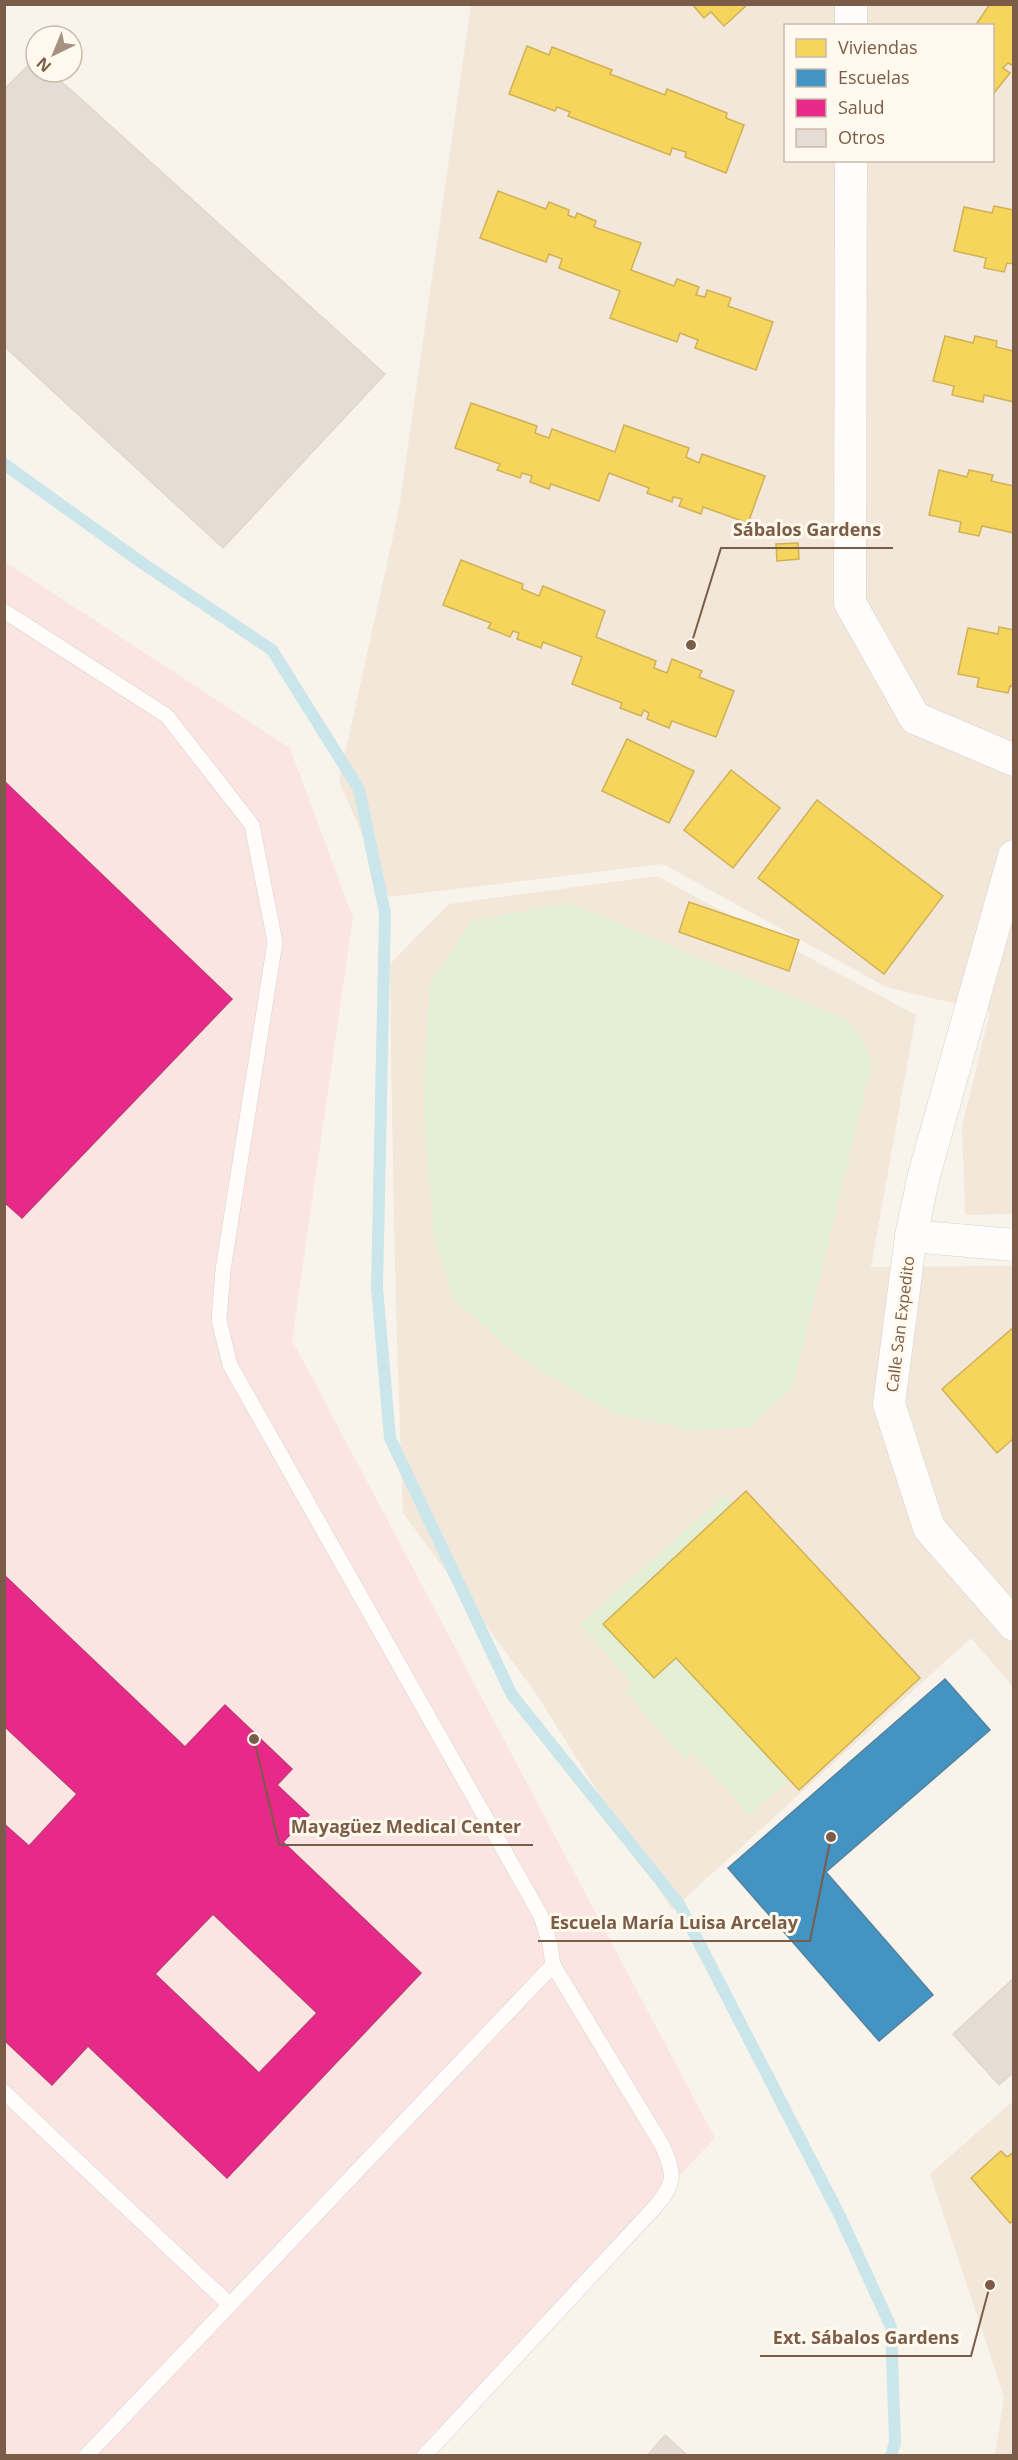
<svg xmlns="http://www.w3.org/2000/svg" width="1018" height="2460" viewBox="0 0 1018 2460" font-family="'Open Sans',sans-serif">
<rect width="100%" height="100%" fill="#f8f4ec"/>
<g fill="#f2e7d9" fill-rule="evenodd">
<path d="M471,5H1013V1214L965,1215L962,1127L990,1012L886,987L663,864L389,897L339,781L399,509ZM786,26H992V160H786Z"/>
<path d="M657,876L916,1015L871,1267L1013,1266V1687L971,1638L672,1910L535,1692L403,1513L396,1315L391,1061L390,964L449,904Z"/>
<path d="M1013,2101V2455H995L1004,2397L930,2174Z"/>
</g>
<path fill="#fbe5e3" d="M4,561L290,748L353,918L292,1340L715,2138L413,2455H5Z"/>
<g fill="#e3f0d5">
<path d="M569,903L847,1020L863,1040L872,1062L793,1386L750,1427L690,1430L612,1412L526,1362L453,1299L434,1235L423,1105L430,983L472,921Z"/>
<path d="M725,1495L896,1685L749,1815L693,1752L685,1759L625,1691L633,1684L580,1624Z"/>
</g>
<g fill="#f6d55c" stroke="#d1b156" stroke-width="1.5">
<path d="M692,4H748L724,26L711,12L704,18Z"/>
<path d="M990,4H1014V66L1008,63L1003,68L1010,73L994,93L992,92V26H975Z"/>
<path d="M527,46L549,55L552,47L612,70L610,74L665,95L667,89L727,113L726,118L744,125L726,173L685,157L686,152L672,148L670,155L568,116L570,112L557,107L555,111L509,94Z"/>
<path d="M498,191L546,209L549,202L569,210L568,215L575,218L577,213L596,221L594,227L641,243L631,270L674,286L677,279L699,287L696,295L705,297L707,290L731,298L728,306L773,322L756,370L695,348L698,340L680,333L677,342L610,318L620,291L559,268L562,259L549,254L546,262L480,238Z"/>
<path d="M994,206L1014,210V264L1007,263L1004,272L984,268L986,258L954,251L964,207L992,213Z"/>
<path d="M945,336L973,343L975,336L997,341L996,347L1014,351V402L984,395L983,402L952,395L954,386L933,381Z"/>
<path d="M471,403L537,426L535,433L549,438L552,429L615,452L624,425L689,448L686,457L699,463L702,454L765,476L748,523L703,507L701,514L679,506L682,499L673,497L672,502L647,493L649,488L609,473L599,501L551,484L549,489L530,482L532,476L522,473L520,478L497,470L500,464L455,448Z"/>
<path d="M939,470L967,477L969,470L993,475L991,481L1014,486V533L982,526L979,536L959,532L961,522L929,515Z"/>
<path d="M798,543L799,559L777,561L776,544Z"/>
<path d="M461,560L523,584L522,589L539,596L543,586L605,611L596,637L656,661L654,668L667,673L672,659L702,671L699,677L734,691L716,737L672,721L669,728L647,719L649,713L644,710L641,716L620,708L622,703L572,684L582,657L543,642L541,648L517,639L519,633L513,631L510,637L488,628L491,623L443,605Z"/>
<path d="M999,627L1014,630V687L1010,686L1008,693L977,687L979,678L958,674L968,628L998,634Z"/>
<path d="M627,739L694,771L669,823L602,791Z"/>
<path d="M731,770L780,808L733,868L684,830Z"/>
<path d="M817,800L943,896L884,974L758,878Z"/>
<path d="M689,902L799,940L789,971L679,932Z"/>
<path d="M1014,1327V1438L997,1453L942,1389Z"/>
<path d="M746,1491L920,1678L799,1790L676,1658L654,1678L603,1624Z"/>
<path d="M1001,2151L1007,2157L1014,2152V2220L1010,2223L971,2178Z"/>
</g>
<path fill="#4393c3" stroke="#54829e" stroke-width="1.5" d="M945,1679L990,1730L826,1872L933,1995L879,2041L728,1868Z"/>
<g fill="#e7298a" stroke="#c63876" stroke-width="1.5" fill-rule="evenodd">
<path d="M4,781L232,999L22,1218L4,1202Z"/>
<path d="M4,1575L185,1747L225,1705L292,1769L277,1785L309,1815L283,1842L421,1973L227,2178L88,2046L52,2085L4,2040V1824L29,1846L77,1794L4,1726ZM213,1914L317,2013L259,2073L155,1974Z"/>
</g>
<g fill="none" stroke-linecap="round" stroke-linejoin="round">
<path stroke="#cbe6eb" stroke-width="12" d="M4,464L145,565L272,650L359,789L385,913L377,1288L390,1438L512,1695L679,1904L840,2216L891,2327L895,2442L891,2456"/>
</g>
<g fill="#e5dcd3" stroke="#e2d7cd" stroke-width="1.5">
<path d="M36,58V72H51L385,374L223,548L4,346V89Z"/>
<path d="M1014,1978V2072L999,2085L953,2034Z"/>
<path d="M665,2435L687,2455V2456H647Z"/>
</g>
<g fill="none" stroke-linecap="round" stroke-linejoin="round">
<g stroke="#d7d1ca" stroke-width="16">
<g id="service">
<path d="M4,611L167,716L252,825L275,942L223,1270L219,1320L230,1365L541,1916L550,1944L553,1965L86,2456"/>
<path d="M4,2092L229,2304"/>
<path d="M424,2456L655,2207C676,2182 675,2175 662,2145L553,1965"/>
</g>
</g>
<g stroke="#d7d1ca" stroke-width="33">
<g id="minor">
<path d="M851,26V4"/>
<path d="M851,160L850,603L915,718L1014,760"/>
<path d="M1014,856L924,1175L911,1236L889,1404L929,1528L1014,1625"/>
<path d="M911,1236L1014,1245"/>
</g>
</g>
<use href="#service" stroke="#fefdfc" stroke-width="15"/>
<use href="#minor" stroke="#fefdfc" stroke-width="32"/>
</g>
<g text-anchor="middle" stroke-width="6" stroke-linejoin="round" paint-order="stroke">
<g font-size="16" fill="#7a5c48" stroke="#fff9ee">
<text transform="translate(900 1324) rotate(-83)" y="6">Calle San Expedito</text>
</g>
</g>
<path fill="none" stroke="#7a5c48" stroke-width="2" d="M691 645L721 548H893M254 1739L279 1845H533M831 1837L810 1941H538M990 2285L971 2356H760"/>
<g fill="#7a5c48" stroke="#fff9ee" stroke-width="2">
<circle cx="691" cy="645" r="6"/>
<circle cx="254" cy="1739" r="6"/>
<circle cx="831" cy="1837" r="6"/>
<circle cx="990" cy="2285" r="6"/>
</g>
<g font-size="18" text-anchor="middle" font-weight="bold" fill="#7a5c48" stroke="#fff9ee" stroke-width="6" stroke-linejoin="round" paint-order="stroke">
<text x="807" y="536">Sábalos Gardens</text>
<text x="406" y="1833">Mayagüez Medical Center</text>
<text x="674" y="1929">Escuela María Luisa Arcelay</text>
<text x="866" y="2344">Ext. Sábalos Gardens</text>
</g>
<rect width="1018" height="2460" fill="none" stroke="#7a5c48" stroke-width="12"/>
<rect x="784" y="24" width="210" height="138" fill="#fff9ee" stroke="#cabaac" stroke-width="1.5"/>
<rect x="796" y="39" width="30" height="18" fill="#f6d55c" stroke="#cabaac" stroke-width="1.5"/>
<text x="838" y="54" font-size="18" fill="#7a5c48">Viviendas</text>
<rect x="796" y="69" width="30" height="18" fill="#4393c3" stroke="#cabaac" stroke-width="1.5"/>
<text x="838" y="84" font-size="18" fill="#7a5c48">Escuelas</text>
<rect x="796" y="99" width="30" height="18" fill="#e7298a" stroke="#cabaac" stroke-width="1.5"/>
<text x="838" y="114" font-size="18" fill="#7a5c48">Salud</text>
<rect x="796" y="129" width="30" height="18" fill="#e5dcd3" stroke="#cabaac" stroke-width="1.5"/>
<text x="838" y="144" font-size="18" fill="#7a5c48">Otros</text>
<g transform="translate(54 54) rotate(223)"><circle r="28" fill="#fff9ee" stroke="#cabaac" stroke-width="1.5"/>
<path d="M0-4.5L10 22L0 15L-10 22Z" fill="#a69181"/>
<text y="-9" font-size="16" font-weight="bold" text-anchor="middle" fill="#7a5c48">N</text>
</g>
</svg>
